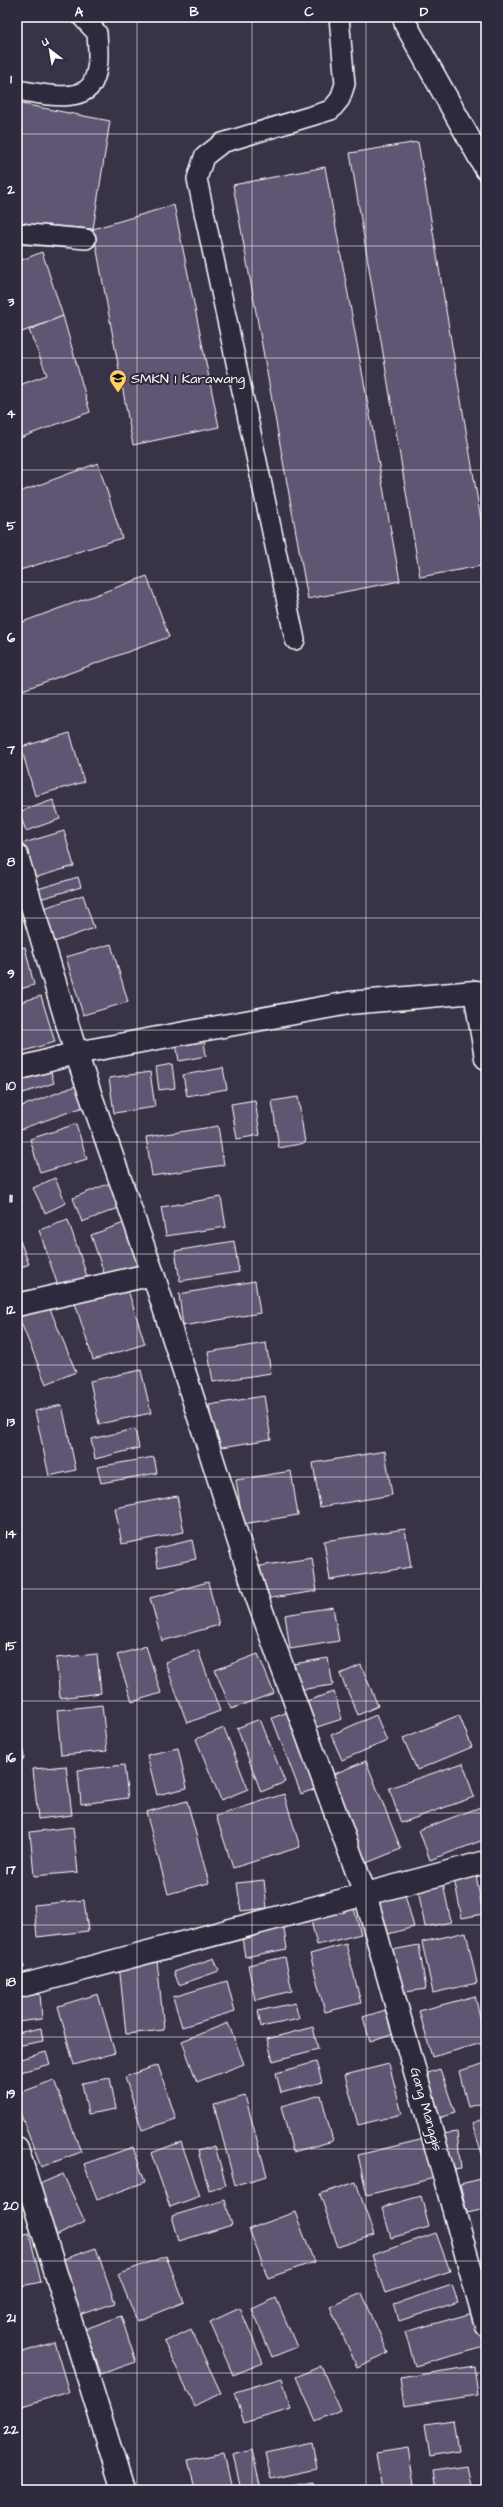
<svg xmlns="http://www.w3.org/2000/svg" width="503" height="2507" viewBox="0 0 503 2507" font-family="'Architects Daughter',sans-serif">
<rect width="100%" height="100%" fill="#393348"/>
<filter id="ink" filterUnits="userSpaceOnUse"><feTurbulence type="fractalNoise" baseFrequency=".025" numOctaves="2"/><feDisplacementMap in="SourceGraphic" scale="8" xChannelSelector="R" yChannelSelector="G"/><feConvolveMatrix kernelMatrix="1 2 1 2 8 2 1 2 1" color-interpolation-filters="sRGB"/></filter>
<g filter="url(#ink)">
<g fill="#615673" stroke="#fff">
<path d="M17,103L110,121L93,229L17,223Z"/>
<path d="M418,142L486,550V565L420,577L350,153Z"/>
<path d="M325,167L400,581L308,599L233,185Z"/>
<path d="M174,205L219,427L133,445L93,229Z"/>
<path d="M42,252L63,316L17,334V262Z"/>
<path d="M63,316L90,412L17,439V386L47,375L29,330Z"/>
<path d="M98,463L122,538L17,571V493Z"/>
<path d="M147,576L169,637L17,692V624Z"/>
<path d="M70,733L84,782L35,796L21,747Z"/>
<path d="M53,800L60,819L26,831L19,812Z"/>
<path d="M64,831L74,866L27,880L17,845Z"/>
<path d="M78,877L81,887L33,901L31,891Z"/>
<path d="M83,895L94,928L49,944L38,910Z"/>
<path d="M111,944L128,1002L83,1015L66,957Z"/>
<path d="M25,947L34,985L17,990V949Z"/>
<path d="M41,996L55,1042L17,1053V1003Z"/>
<path d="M203,1033L206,1056L179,1061L175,1038Z"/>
<path d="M48,1062L54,1083L17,1095V1071Z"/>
<path d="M172,1064L175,1088L159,1090L156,1067Z"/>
<path d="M223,1068L227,1089L187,1096L183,1075Z"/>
<path d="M150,1072L155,1107L114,1113L109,1078Z"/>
<path d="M81,1084L89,1105L21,1129L17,1117V1108Z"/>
<path d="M298,1097L305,1143L279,1148L272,1101Z"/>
<path d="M255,1100L260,1135L237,1139L231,1104Z"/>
<path d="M76,1124L87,1159L40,1173L30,1139Z"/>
<path d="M218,1126L224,1165L152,1176L146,1137Z"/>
<path d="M55,1178L66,1203L45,1213L33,1188Z"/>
<path d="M115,1181L124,1206L82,1222L73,1198Z"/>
<path d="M17,1189L22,1201L17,1204Z"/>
<path d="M221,1197L226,1227L166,1236L161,1207Z"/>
<path d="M68,1220L88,1279L59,1289L39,1230Z"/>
<path d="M124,1223L139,1265L105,1276L91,1235Z"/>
<path d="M17,1233L29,1264L17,1269Z"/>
<path d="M234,1241L239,1272L180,1281L175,1251Z"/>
<path d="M255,1281L260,1313L183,1326L179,1294Z"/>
<path d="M127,1287L145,1344L93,1360L75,1303Z"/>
<path d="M46,1299L76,1372L46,1384L17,1313Z"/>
<path d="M266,1343L271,1373L213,1382L208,1352Z"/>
<path d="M141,1370L151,1413L99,1424L90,1381Z"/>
<path d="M264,1396L271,1439L216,1448L209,1405Z"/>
<path d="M62,1405L76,1470L49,1476L35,1411Z"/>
<path d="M135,1429L139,1448L95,1459L91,1439Z"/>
<path d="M385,1451L392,1495L320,1507L313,1463Z"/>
<path d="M154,1457L157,1473L101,1483L97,1467Z"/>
<path d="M291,1471L298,1515L243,1524L236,1480Z"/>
<path d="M177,1496L184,1532L122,1544L115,1508Z"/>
<path d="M405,1529L411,1567L330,1580L324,1541Z"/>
<path d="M192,1540L196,1559L158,1567L155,1549Z"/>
<path d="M312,1558L317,1591L265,1599L260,1566Z"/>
<path d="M208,1582L219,1625L162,1641L150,1598Z"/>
<path d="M333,1607L339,1641L290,1649L285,1615Z"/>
<path d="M146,1646L161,1693L132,1702L117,1655Z"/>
<path d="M198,1650L220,1711L187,1723L165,1662Z"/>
<path d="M97,1654L101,1693L60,1698L56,1658Z"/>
<path d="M258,1654L274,1693L231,1709L215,1670Z"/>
<path d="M328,1658L333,1685L292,1691L288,1665Z"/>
<path d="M361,1665L378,1706L358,1715L340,1674Z"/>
<path d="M334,1692L342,1719L311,1729L303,1702Z"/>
<path d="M102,1705L107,1751L61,1755L57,1710Z"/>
<path d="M288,1712L317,1788L301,1794L272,1718Z"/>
<path d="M376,1715L387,1741L342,1760L331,1735Z"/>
<path d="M459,1715L472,1747L417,1770L403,1738Z"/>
<path d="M260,1719L285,1782L261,1792L237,1728Z"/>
<path d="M17,1721H20L24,1759L17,1760Z"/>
<path d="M224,1728L248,1789L221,1800L196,1739Z"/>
<path d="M178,1748L187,1788L157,1795L147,1755Z"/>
<path d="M366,1761L401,1849L359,1866L324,1778Z"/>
<path d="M463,1763L474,1797L401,1823L389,1788Z"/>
<path d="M124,1765L128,1798L81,1804L78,1770Z"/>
<path d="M66,1766L72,1815L38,1819L33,1769Z"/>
<path d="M17,1784L21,1820H17Z"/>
<path d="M284,1794L300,1847L233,1868L216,1816Z"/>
<path d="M187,1801L209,1883L168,1894L146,1812Z"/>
<path d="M486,1805V1839L430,1860L419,1830Z"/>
<path d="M73,1827L78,1872L34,1876L30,1832Z"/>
<path d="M476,1875L483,1914L462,1918L454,1879Z"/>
<path d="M442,1879L451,1922L425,1927L417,1884Z"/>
<path d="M264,1880L267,1908L241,1911L237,1883Z"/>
<path d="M404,1891L414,1927L385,1935L375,1898Z"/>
<path d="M17,1894L19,1910H17Z"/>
<path d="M84,1900L88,1931L37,1937L34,1905Z"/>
<path d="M353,1905L361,1934L317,1945L310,1917Z"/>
<path d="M283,1923L287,1949L245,1957L241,1931Z"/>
<path d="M17,1929H20L24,1968H17Z"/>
<path d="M466,1932L477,1983L433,1993L422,1942Z"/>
<path d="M346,1944L361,2003L325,2012L310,1954Z"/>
<path d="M419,1945L426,1989L399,1993L392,1950Z"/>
<path d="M285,1957L292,1991L255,2000L248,1965Z"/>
<path d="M214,1958L219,1971L179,1985L174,1972Z"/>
<path d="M157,1960L164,2030L126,2034L119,1964Z"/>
<path d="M227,1981L235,2011L182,2027L173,1997Z"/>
<path d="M40,1994L42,2019L17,2022V1997Z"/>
<path d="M98,1994L115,2053L74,2065L58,2006Z"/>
<path d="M475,1996L486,2042L432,2057L419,2011Z"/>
<path d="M295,2003L299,2019L261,2027L258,2011Z"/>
<path d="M392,2008L400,2032L370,2042L363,2017Z"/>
<path d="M228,2023L244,2064L197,2082L182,2041Z"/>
<path d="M313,2027L318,2049L273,2061L267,2039Z"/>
<path d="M41,2028L43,2041L17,2046V2033Z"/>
<path d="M46,2052L50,2064L17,2073V2060Z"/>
<path d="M316,2062L322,2082L281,2093L276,2073Z"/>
<path d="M486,2063V2102L468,2107L459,2071Z"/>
<path d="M389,2064L402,2114L358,2125L345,2075Z"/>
<path d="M158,2065L176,2119L142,2130L125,2077Z"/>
<path d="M440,2069L455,2113L437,2119L422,2075Z"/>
<path d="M110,2078L116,2109L88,2114L82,2083Z"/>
<path d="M54,2080L81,2152L41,2167L17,2105V2094Z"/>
<path d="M321,2095L333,2141L293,2152L281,2106Z"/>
<path d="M245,2096L267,2176L235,2185L214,2105Z"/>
<path d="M486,2118V2166L472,2123Z"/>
<path d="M457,2132L461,2169L446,2171L442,2134Z"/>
<path d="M424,2139L434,2178L367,2195L358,2155Z"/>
<path d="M181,2142L200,2196L170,2207L151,2153Z"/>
<path d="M215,2146L226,2185L209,2190L198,2151Z"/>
<path d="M133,2147L145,2182L97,2200L84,2164Z"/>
<path d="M63,2174L85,2222L54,2237L30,2188Z"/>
<path d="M481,2179L486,2209L467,2213L460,2184Z"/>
<path d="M356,2182L374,2235L338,2247L320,2194Z"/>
<path d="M421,2196L429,2227L391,2238L382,2207Z"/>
<path d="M225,2200L232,2225L179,2241L172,2216Z"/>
<path d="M295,2212L314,2262L268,2278L249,2229Z"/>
<path d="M29,2233L41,2282L17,2287V2236Z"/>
<path d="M436,2233L450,2271L385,2293L372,2255Z"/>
<path d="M96,2248L115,2303L74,2317L55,2262Z"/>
<path d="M166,2256L184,2302L137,2321L118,2274Z"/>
<path d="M452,2285L458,2302L399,2321L394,2304Z"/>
<path d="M362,2293L388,2353L357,2367L330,2307Z"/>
<path d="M276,2298L297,2347L272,2357L252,2309Z"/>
<path d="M240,2308L263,2363L233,2375L210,2322Z"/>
<path d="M476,2312L485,2347L415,2366L405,2332Z"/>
<path d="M121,2316L136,2362L101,2374L85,2329Z"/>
<path d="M191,2329L221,2393L195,2406L164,2342Z"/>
<path d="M54,2342L69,2392L22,2406L17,2389V2354Z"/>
<path d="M321,2366L340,2410L316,2421L296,2377Z"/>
<path d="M474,2366L478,2395L404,2406L400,2378Z"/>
<path d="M282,2378L291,2409L244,2423L235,2392Z"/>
<path d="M453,2420L458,2452L430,2457L425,2424Z"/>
<path d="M312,2442L317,2469L271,2479L265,2452Z"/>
<path d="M408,2448L415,2490H382L376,2453Z"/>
<path d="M252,2450L261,2490H241L233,2455Z"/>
<path d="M224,2453L232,2490H195L188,2460Z"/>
<path d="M467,2466L472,2490H436L433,2471Z"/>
<path d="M313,2482L315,2490H276L275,2489Z"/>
</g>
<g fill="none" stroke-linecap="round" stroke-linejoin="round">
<g stroke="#fff" stroke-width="22">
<g id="service">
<path d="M17,90C36,93 82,105 93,82C100,67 98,49 97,33L82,17"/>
<path d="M17,233L86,239"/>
<path d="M295,640L197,179L204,157L222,143L331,110L340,99L345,84L339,17"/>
</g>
</g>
<g stroke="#fff" stroke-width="25">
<g id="minor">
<path d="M404,17L406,25L486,169"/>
<path d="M17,856L76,1053L153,1274L256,1595L365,1894L486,2325"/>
<path d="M475,992L486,1058"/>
<path d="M17,1069L76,1053L349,1003L475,992L486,993"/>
<path d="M17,1305L153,1274"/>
<path d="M17,1987L486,1862"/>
<path d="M17,2148L123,2490"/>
</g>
</g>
<use href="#service" stroke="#2f2a3d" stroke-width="19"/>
<use href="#minor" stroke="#2f2a3d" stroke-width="22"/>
</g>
</g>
<path fill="none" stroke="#fff" stroke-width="1" stroke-opacity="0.55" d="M137,17V2490M252,17V2490M366,17V2490M17,134H486M17,246H486M17,358H486M17,470H486M17,582H486M17,694H486M17,806H486M17,918H486M17,1030H486M17,1142H486M17,1254H486M17,1365H486M17,1477H486M17,1589H486M17,1701H486M17,1813H486M17,1925H486M17,2037H486M17,2149H486M17,2261H486M17,2373H486"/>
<defs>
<g id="school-pin" transform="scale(0.9)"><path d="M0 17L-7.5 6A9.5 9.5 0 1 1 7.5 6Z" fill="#ffd166" stroke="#2f2a3d"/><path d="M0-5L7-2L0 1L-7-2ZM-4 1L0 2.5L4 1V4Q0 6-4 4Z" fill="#111"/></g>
</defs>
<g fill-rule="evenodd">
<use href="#school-pin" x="118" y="378"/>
</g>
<g text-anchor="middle" stroke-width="4" stroke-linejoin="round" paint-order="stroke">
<g font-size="14" fill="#fff" stroke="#2f2a3d" text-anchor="start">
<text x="131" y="383">SMKN 1 Karawang</text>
</g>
<g font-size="14" fill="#fff" stroke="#2f2a3d">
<text transform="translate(427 2109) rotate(74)" y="5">Gang Manggis</text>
</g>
</g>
<rect width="503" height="2507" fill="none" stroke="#2f2a3d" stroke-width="44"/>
<g transform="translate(50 50) rotate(329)" stroke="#2f2a3d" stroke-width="3" paint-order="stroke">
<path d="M0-3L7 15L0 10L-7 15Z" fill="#ffffff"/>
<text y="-6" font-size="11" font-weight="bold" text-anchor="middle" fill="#ffffff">U</text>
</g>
<rect x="22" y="22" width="459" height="2463" fill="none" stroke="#fff" stroke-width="1.5"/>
<g font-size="13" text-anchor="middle" font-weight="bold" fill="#fff">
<text x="79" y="16">A</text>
<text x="194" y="16">B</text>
<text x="309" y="16">C</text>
<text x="424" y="16">D</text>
<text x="11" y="83">1</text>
<text x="11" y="194">2</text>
<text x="11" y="306">3</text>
<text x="11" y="418">4</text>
<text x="11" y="530">5</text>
<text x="11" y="642">6</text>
<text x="11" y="754">7</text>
<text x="11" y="866">8</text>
<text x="11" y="978">9</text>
<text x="11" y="1090">10</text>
<text x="11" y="1202">11</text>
<text x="11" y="1314">12</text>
<text x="11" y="1426">13</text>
<text x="11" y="1538">14</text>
<text x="11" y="1650">15</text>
<text x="11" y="1762">16</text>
<text x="11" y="1874">17</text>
<text x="11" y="1986">18</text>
<text x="11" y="2098">19</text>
<text x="11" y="2210">20</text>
<text x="11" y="2322">21</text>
<text x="11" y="2434">22</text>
</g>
</svg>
